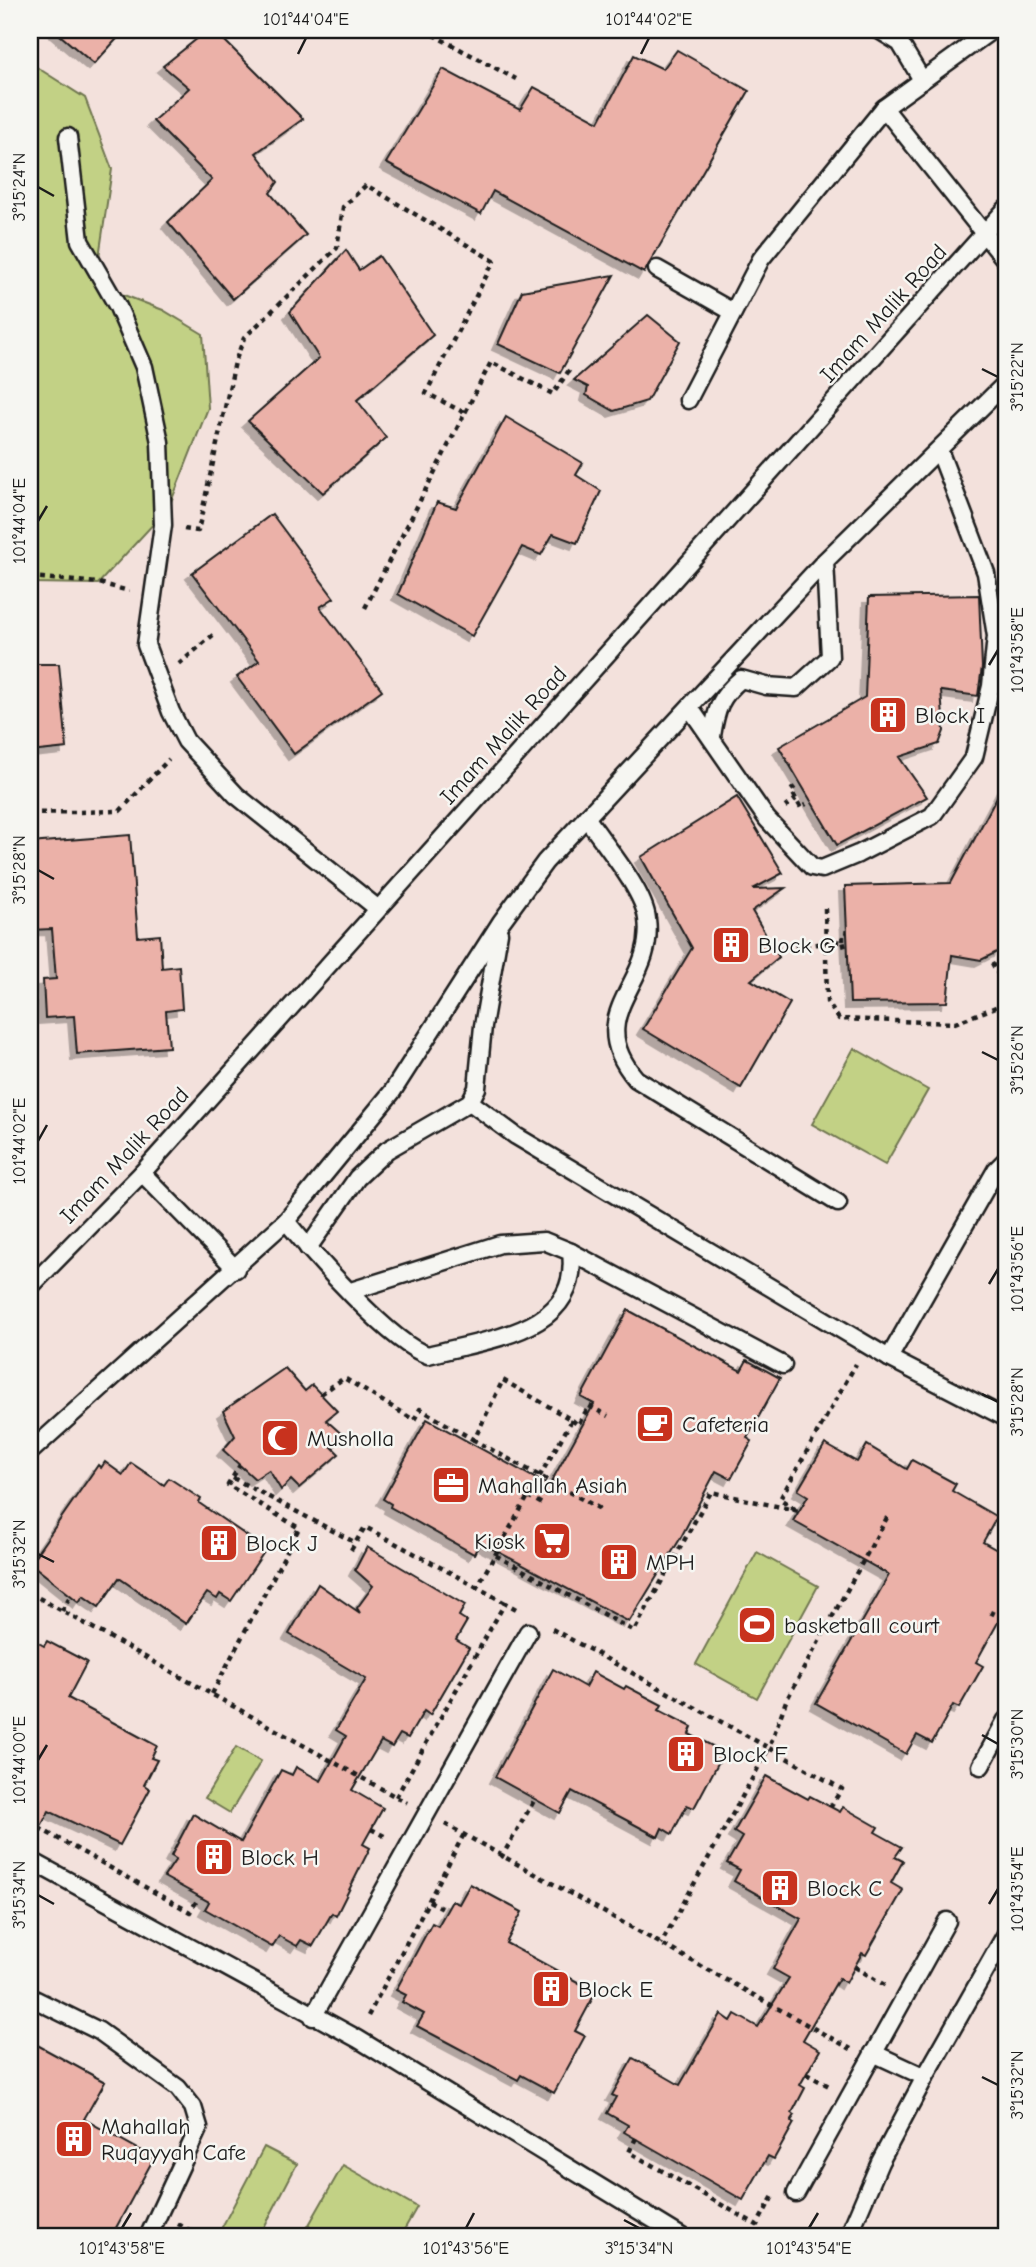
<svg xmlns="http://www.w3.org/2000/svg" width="1036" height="2267" viewBox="0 0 1036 2267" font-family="'Comic Neue',sans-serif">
<defs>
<filter id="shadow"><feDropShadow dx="-6" dy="6" stdDeviation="0" flood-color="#0004"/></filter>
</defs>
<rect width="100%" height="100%" fill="#f6f6f2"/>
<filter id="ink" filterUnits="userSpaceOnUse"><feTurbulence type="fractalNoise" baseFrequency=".0143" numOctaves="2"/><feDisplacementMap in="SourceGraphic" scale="14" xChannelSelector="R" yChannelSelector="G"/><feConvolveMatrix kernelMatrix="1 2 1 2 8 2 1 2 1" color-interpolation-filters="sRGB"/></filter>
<g filter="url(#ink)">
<rect fill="#f3e1dc" x="30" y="30" width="976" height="2207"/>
<g fill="#c2d185" stroke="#6f7650" stroke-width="2">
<path d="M30,63L85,98L112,169L95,284L163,310L203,334L208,408L169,507L98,584L30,583Z"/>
<path d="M854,1048L928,1090L885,1165L812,1124Z"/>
<path d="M757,1552L818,1586L757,1698L696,1664Z"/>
<path d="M236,1747L261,1761L230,1813L205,1798Z"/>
<path d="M264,2147L297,2164L259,2237H236L221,2229Z"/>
<path d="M343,2165L417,2207L400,2237H302Z"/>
</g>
<g fill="#ebb1a8" stroke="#1c1c1c" stroke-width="2" filter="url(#shadow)">
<path d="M54,30H125L94,64Z"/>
<path d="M208,30H214L303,119L256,153L278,182L270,193L306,235L233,299L168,222L212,180L153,121L189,88L163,66Z"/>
<path d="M677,50L749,91L644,273L493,191L481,214L386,163L443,69L520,110L534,87L599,122L634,55L663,69Z"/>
<path d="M346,250L359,270L379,256L433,335L357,400L386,438L323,493L248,421L319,358L290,312Z"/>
<path d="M614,275L560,373L498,344L522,291Z"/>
<path d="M648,315L680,341L647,401L614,411L586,395L588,387L574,380Z"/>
<path d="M506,417L583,463L576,475L601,491L577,543L553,534L541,555L522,547L472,636L398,594L437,502L456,508Z"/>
<path d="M272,514L334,598L320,607L382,690L294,754L237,677L259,661L192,573Z"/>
<path d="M979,595L982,667L978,696L941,691L944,731L939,744L899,757L927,797L837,845L779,747L865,697L869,597Z"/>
<path d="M30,664H59L67,748L30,752Z"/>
<path d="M1006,780V935L999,951L981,960L952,955L947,1002L850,1003L845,886L951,883Z"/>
<path d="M737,797L783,873L753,889L785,888L752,911L779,957L751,980L790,1003L741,1088L643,1029L692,948L641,857Z"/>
<path d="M130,835L138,937L160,935L162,968L179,966L182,1009L166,1011L169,1047L77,1054L74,1016L45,1018L43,980L56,979L52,929L30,930V843Z"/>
<path d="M628,1310L741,1371L747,1360L780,1378L747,1438L752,1441L731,1479L716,1471L680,1539L629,1622L480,1542L474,1554L390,1507L391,1504L383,1499L427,1419L549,1486L594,1404L581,1397Z"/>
<path d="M285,1368L305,1391L312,1385L337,1411L326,1420L345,1437L331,1446L339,1454L299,1488L291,1480L281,1490L269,1470L255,1479L223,1450L235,1436L223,1411Z"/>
<path d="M825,1444L857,1462L867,1445L907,1469L912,1460L956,1484L952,1491L997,1517L983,1542L1006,1555V1608L976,1662L983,1666L959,1708L953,1705L932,1743L917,1735L906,1754L816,1703L889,1575L793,1521L808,1496L798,1490Z"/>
<path d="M105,1462L123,1475L131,1463L164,1485L169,1478L201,1499L199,1503L266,1549L231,1601L220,1594L217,1599L207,1593L186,1624L119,1578L99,1607L83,1596L79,1602L30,1563L98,1465L101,1468Z"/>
<path d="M367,1547L465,1605L459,1616L467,1621L456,1640L469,1648L430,1715L424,1711L408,1738L400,1734L392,1747L381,1741L352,1790L383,1808L363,1844L370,1848L336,1916L332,1913L313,1946L301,1940L297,1946L279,1936L272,1947L205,1909L209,1902L164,1877L176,1859L171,1856L193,1814L241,1842L281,1770L292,1775L296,1767L321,1781L346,1736L336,1730L366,1679L289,1634L318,1584L360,1613L357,1608L373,1586L355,1570Z"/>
<path d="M30,1638L44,1646L47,1641L87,1662L68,1698L157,1746L151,1758L157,1760L144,1785L150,1789L120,1845L49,1811L30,1847Z"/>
<path d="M553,1669L585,1687L593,1672L624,1689L626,1686L662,1705L659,1710L692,1727L689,1734L724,1752L694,1808L687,1805L672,1834L662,1828L658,1837L572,1791L560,1813L495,1777Z"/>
<path d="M766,1776L808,1799L810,1796L840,1812L843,1807L878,1827L875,1832L902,1847L895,1857L903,1861L891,1883L903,1890L866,1955L862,1953L846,1983L839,1978L803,2040L820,2050L800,2085L805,2088L792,2113L795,2115L791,2121L794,2123L774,2159L768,2156L743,2200L624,2132L628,2125L607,2113L616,2097L612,2095L633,2058L680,2085L721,2014L731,2021L735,2014L758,2027L789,1978L773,1969L801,1919L734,1881L740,1870L727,1863L742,1837L734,1832Z"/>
<path d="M470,1884L522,1912L506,1943L596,1992L575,2031L585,2036L554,2093L521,2075L518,2080L417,2026L424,2014L402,2002L406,1995L396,1990L432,1923L438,1926L452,1901L459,1904Z"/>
<path d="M30,2041L105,2082L84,2119L154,2158L111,2237H30Z"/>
</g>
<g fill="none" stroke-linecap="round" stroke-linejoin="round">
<g stroke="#1c1c1c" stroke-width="21">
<g id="service">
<path d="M879,30L900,43L922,80"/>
<path d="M884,108L992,30"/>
<path d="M68,137L80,241L118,307L144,367L160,442L163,525L146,645L171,712L186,741L236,795L377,908"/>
<path d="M657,269L733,312"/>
<path d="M688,400L761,259L884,108L1006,261"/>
<path d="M690,708L767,819L812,867L822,869L858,854L932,816L974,757L991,686L996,636L986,573L939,450"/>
<path d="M712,736C716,710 720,696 741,679L766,686L796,688L830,657L825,561"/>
<path d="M586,817C603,843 644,890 647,919C656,985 580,1013 636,1079L838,1203"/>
<path d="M499,933L483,1026L477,1088L470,1102L516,1136L889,1358L1006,1418"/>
<path d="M142,1173L236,1269"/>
<path d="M308,1248L357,1178L387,1150L470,1102"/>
<path d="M571,1252L783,1365"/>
<path d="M30,1287L142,1173L1006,209"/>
<path d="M351,1291L500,1244L544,1241L571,1252C581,1333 486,1339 428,1355C393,1346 311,1252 286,1221L392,1092L501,922L545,862L825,561L1006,383"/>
<path d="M889,1358L996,1170L1006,1160"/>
<path d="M30,1452L286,1221"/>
<path d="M981,1766L1006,1720"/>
<path d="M30,1860L358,2039L682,2237"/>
<path d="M30,1997L99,2031L178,2088L193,2107L199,2127L148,2237"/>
<path d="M313,2017L528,1632"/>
<path d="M873,2053L925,2077L1006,1934"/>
<path d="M796,2193L947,1921"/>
<path d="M848,2237L880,2162L925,2077"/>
</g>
</g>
<g stroke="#1c1c1c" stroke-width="4.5" stroke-dasharray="5 5" stroke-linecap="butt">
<path d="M424,30L516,79"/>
<path d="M184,529L198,531L235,362L244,338L337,248L343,207L366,185L494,261L426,393L465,413"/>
<path d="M30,577L99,583L129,591"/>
<path d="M365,608L491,362L553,394L572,366"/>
<path d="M179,664L213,635"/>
<path d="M1002,773L1006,775"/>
<path d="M795,787L791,790L801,808L806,804"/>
<path d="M785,807L796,799"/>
<path d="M30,813L120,811L169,759"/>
<path d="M825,908L827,1002L839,1019L955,1023L1006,1003"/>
<path d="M843,941V933L846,932"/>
<path d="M775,949L843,941L846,952"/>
<path d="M992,963L1006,988"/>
<path d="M321,1394L344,1378L414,1420L420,1409L474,1440"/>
<path d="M572,1420L578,1425L589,1406L608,1416"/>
<path d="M233,1478L356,1543"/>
<path d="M528,1496L544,1505"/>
<path d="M795,1509L780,1499L856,1364"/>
<path d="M351,1550L365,1527L477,1587"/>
<path d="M495,1555C520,1510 546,1465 572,1420L503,1380L474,1440L602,1510"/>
<path d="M30,1593L407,1803"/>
<path d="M505,1603L477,1587L495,1555L634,1631L711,1492L799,1511"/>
<path d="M62,1611L70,1596"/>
<path d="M990,1612L1006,1620"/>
<path d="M552,1629L769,1748L661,1944"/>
<path d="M212,1694L299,1528L228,1485L240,1465"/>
<path d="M396,1797L505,1603L520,1611"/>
<path d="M830,1807L842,1789L769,1748L786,1701L889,1514"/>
<path d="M30,1823L190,1912L199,1897"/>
<path d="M445,1824L851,2049"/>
<path d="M371,1829L386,1837"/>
<path d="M501,1858L535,1799"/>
<path d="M429,1901L447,1910"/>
<path d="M855,1967L886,1986"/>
<path d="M368,2016L464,1834"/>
<path d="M806,2074L829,2086"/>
<path d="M636,2138L629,2152L757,2225L773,2196"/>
<path d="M178,2224L202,2237"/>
</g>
<use href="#service" stroke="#f6f6f2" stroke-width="16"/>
</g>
</g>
<path fill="none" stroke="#1c1c1c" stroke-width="2.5" d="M298,54L306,38M641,54L649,38M38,187L54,196M982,369L998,377M38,521L47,506M989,665L998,650M38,870L54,879M982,1052L998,1060M38,1141L47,1125M989,1284L998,1269M982,1394L998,1402M38,1554L54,1562M982,1735L998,1744M38,1760L47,1745M38,1895L54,1904M989,1904L998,1889M982,2077L998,2085M624,2220L639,2228M122,2228L131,2213M466,2228L474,2213M809,2228L818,2213"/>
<defs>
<g id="building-square" transform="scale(2.0125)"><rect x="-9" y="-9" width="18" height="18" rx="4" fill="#c8321e" stroke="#f6f6f2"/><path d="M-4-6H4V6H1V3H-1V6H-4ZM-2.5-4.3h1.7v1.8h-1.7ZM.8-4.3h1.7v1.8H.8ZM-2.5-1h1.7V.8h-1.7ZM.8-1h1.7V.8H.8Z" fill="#fff"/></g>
<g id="cafe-square" transform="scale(2.0125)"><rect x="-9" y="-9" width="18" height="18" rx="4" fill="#c8321e" stroke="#f6f6f2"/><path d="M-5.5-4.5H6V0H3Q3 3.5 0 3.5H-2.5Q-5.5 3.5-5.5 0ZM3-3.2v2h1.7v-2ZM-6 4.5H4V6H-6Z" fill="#fff"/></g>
<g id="mosque-square" transform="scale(2.0125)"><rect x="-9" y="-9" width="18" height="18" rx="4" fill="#c8321e" stroke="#f6f6f2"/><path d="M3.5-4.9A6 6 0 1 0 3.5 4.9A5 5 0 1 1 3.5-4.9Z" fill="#fff"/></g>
<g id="office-square" transform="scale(2.0125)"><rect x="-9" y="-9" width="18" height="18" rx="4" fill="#c8321e" stroke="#f6f6f2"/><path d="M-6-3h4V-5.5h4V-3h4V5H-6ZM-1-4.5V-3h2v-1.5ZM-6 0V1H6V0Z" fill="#fff"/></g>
<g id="supermarket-square" transform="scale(2.0125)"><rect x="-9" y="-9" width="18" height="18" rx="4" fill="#c8321e" stroke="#f6f6f2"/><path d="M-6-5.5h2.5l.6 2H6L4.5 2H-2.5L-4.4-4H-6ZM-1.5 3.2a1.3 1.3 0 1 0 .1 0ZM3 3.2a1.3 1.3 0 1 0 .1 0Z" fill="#fff"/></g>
<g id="stadium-square" transform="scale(2.0125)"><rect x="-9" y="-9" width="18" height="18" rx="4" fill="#c8321e" stroke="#f6f6f2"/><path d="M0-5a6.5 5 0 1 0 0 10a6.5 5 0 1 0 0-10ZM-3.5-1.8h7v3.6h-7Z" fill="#fff"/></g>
</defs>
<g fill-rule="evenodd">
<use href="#building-square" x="888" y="715"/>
<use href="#building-square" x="731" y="945"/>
<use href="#cafe-square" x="655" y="1424"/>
<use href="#mosque-square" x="280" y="1438"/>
<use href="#office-square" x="451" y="1485"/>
<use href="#supermarket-square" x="552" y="1541"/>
<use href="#building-square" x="219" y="1543"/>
<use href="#building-square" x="619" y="1562"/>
<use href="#stadium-square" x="757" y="1625"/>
<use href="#building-square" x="686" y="1754"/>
<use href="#building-square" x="214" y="1857"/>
<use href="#building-square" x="780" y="1888"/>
<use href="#building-square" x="551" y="1989"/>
<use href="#building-square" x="74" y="2139"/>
</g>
<g text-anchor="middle" stroke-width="5" stroke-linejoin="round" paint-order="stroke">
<g font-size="23" fill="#1c1c1c" stroke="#f6f6f2">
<text transform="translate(883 313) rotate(-48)" y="8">Imam Malik Road</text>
<text transform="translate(503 735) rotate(-48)" y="8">Imam Malik Road</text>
<text transform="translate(124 1155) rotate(-47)" y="8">Imam Malik Road</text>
</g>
<g font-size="23" fill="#1c1c1c" stroke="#f6f6f2" text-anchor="start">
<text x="915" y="723">Block I</text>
<text x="758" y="953">Block G</text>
<text x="682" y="1432">Cafeteria</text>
<text x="307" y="1446">Musholla</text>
<text x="478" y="1493">Mahallah Asiah</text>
<text x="525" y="1549" text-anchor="end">Kiosk</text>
<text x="246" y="1551">Block J</text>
<text x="646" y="1570">MPH</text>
<text x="784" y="1633">basketball court</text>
<text x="713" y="1762">Block F</text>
<text x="241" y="1865">Block H</text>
<text x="807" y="1896">Block C</text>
<text x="578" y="1997">Block E</text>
<text x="101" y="2134">Mahallah<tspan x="101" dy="26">Ruqayyah Cafe</tspan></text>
</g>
</g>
<rect width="1036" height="2267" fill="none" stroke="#f6f6f2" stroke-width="77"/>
<rect x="38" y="38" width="960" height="2190" fill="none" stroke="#1c1c1c" stroke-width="2.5"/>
<g font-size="18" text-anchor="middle" fill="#1c1c1c">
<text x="306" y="25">101°44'04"E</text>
<text x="649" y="25">101°44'02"E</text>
<text transform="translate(19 187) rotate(-90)" y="6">3°15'24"N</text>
<text transform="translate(1017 377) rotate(-90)" y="6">3°15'22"N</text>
<text transform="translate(19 521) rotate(-90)" y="6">101°44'04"E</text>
<text transform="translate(1017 650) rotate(-90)" y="6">101°43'58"E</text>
<text transform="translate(19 870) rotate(-90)" y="6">3°15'28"N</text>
<text transform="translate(1017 1060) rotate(-90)" y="6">3°15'26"N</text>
<text transform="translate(19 1141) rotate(-90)" y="6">101°44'02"E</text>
<text transform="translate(1017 1269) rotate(-90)" y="6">101°43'56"E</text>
<text transform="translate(1017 1402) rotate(-90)" y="6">3°15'28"N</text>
<text transform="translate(19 1554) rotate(-90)" y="6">3°15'32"N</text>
<text transform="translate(1017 1744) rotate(-90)" y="6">3°15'30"N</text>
<text transform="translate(19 1760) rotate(-90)" y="6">101°44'00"E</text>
<text transform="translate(1017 1889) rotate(-90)" y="6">101°43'54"E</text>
<text transform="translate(19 1895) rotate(-90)" y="6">3°15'34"N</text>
<text transform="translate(1017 2085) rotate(-90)" y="6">3°15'32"N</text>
<text x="122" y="2254">101°43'58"E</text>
<text x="466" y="2254">101°43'56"E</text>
<text x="639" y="2254">3°15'34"N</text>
<text x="809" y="2254">101°43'54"E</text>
</g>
</svg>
